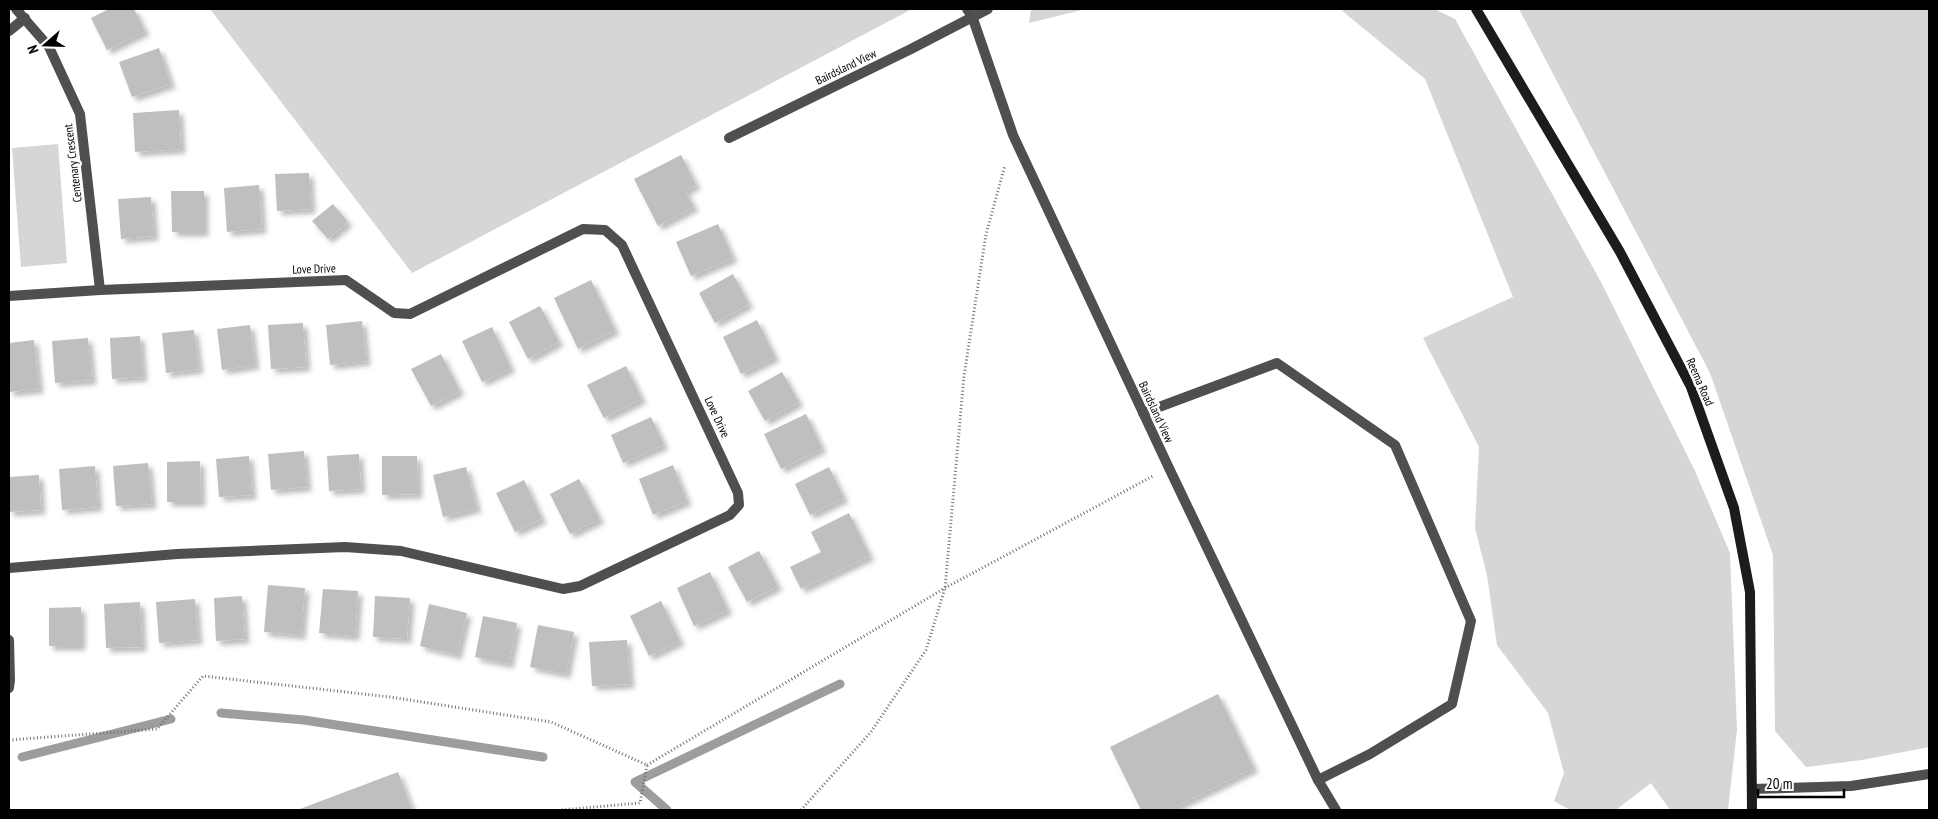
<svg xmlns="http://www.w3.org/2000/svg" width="1938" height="819" viewBox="0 0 1938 819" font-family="'PT Sans Narrow',sans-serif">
<defs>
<filter id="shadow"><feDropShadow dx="4.5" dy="4.5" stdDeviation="2.5" flood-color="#0004"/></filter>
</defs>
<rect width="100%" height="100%" fill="#fff"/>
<g fill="#d6d6d6">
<path d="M210,9H912L412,273Z"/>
<path d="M1031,9H1086L1029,23Z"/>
<path d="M1340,9H1434L1455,19L1601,282L1695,471L1730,553L1737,730L1728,810H1670L1651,783L1616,810H1570L1554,801L1564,773L1548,713L1497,645L1487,575L1475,528L1479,447L1423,338L1513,297L1425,79Z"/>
<path d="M1519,9H1929V747L1862,760L1806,767L1775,731L1773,555L1710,373Z"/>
<path d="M58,144L67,263L21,267L12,148Z"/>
</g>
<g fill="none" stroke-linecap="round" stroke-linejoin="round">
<g stroke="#9d9d9d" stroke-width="9">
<path d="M221,713L304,720L543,757"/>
<path d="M22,757L171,719"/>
<path d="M667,810L635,782L840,684"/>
</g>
</g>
<g fill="#bfbfbf" filter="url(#shadow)">
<path d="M109,9H134L145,31L107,50L91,18Z"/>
<path d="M159,48L171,84L132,97L119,62Z"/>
<path d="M179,110L181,149L135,152L133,113Z"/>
<path d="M681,155L696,185L685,191L694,207L658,226L634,179Z"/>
<path d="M309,173L311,209L277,211L275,174Z"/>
<path d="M259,185L262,229L227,232L224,188Z"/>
<path d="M171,191H204V232H172Z"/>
<path d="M151,197L154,236L121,239L118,199Z"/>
<path d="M333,204L348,222L328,239L312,221Z"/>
<path d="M718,224L733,258L691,276L676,242Z"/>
<path d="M733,274L749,304L715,323L699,293Z"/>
<path d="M591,280L615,330L578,349L554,298Z"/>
<path d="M540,306L559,342L528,359L509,322Z"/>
<path d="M757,320L775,357L741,374L723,337Z"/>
<path d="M362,321L366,361L330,365L326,325Z"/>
<path d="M303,323L306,367L271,369L268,325Z"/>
<path d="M250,325L255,365L222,370L217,329Z"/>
<path d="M492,327L511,368L482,382L462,341Z"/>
<path d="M194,330L199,369L166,373L162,333Z"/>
<path d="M140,336L143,377L112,379L110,338Z"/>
<path d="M88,338L92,380L55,383L52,341Z"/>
<path d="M34,340L39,389L9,392V343Z"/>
<path d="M441,354L460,391L431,406L411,369Z"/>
<path d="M626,366L642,399L604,418L587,385Z"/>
<path d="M782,372L799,402L765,421L748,391Z"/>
<path d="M806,414L822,448L781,469L764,434Z"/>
<path d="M651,417L664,445L623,463L611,435Z"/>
<path d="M304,451L307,487L271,490L268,454Z"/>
<path d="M359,454L361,489L329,491L327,456Z"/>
<path d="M249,456L252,495L219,497L216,459Z"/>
<path d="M382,456H417L418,494L382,495Z"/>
<path d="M200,461L201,502H167V462Z"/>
<path d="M148,463L152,504L116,506L113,466Z"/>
<path d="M673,465L687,501L653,515L639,479Z"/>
<path d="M95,466L98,507L62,510L59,469Z"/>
<path d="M466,467L477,508L443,517L433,475Z"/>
<path d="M829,467L844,498L810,515L795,484Z"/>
<path d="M39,475L41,510L9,512V477Z"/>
<path d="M579,479L600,519L570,534L550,494Z"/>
<path d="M524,480L542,519L515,532L496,493Z"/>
<path d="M849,513L870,556L801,589L790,567L821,552L811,532Z"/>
<path d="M759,551L778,586L747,602L728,567Z"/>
<path d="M710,572L728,610L694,626L677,588Z"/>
<path d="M268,585L305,588L301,635L264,632Z"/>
<path d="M323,589L358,591L355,636L319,633Z"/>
<path d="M242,596L245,639L216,641L214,598Z"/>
<path d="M375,596L410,598L407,639L373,637Z"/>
<path d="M195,599L198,640L159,643L156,602Z"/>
<path d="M661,601L680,641L649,656L630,616Z"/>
<path d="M140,602L142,647L106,648L104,604Z"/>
<path d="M429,604L467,613L457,655L420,646Z"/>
<path d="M81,607V646H49V608Z"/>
<path d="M483,616L517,623L509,664L475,657Z"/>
<path d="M538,625L574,632L566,674L530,667Z"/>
<path d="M627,640L630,684L592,686L589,642Z"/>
<path d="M1218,694L1254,768L1169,810H1141L1110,747Z"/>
<path d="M398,772L412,810H297Z"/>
</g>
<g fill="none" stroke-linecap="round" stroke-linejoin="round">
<g stroke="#717171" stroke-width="3" stroke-dasharray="1 2.5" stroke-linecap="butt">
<path d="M9,740L157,729L203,676L390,697L551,722L647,765L640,803L561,810"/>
<path d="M647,765L945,588L1153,476"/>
<path d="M801,810L871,732L926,650L945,588L964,376L986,234L1005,165"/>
</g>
<g stroke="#4f4f4f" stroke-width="10">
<path d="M967,9L972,16"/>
<path d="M1143,413L1277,363L1395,445L1471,621L1452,704L1370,754L1318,780"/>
</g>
<g stroke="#4f4f4f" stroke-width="10">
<path d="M16,9L49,47L80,114L100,290"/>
<path d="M972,16L1013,135L1169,468L1318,780L1336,810"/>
<path d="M9,31L25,18"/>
<path d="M729,138L911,49L988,9"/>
<path d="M9,296L100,290L346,280L394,313L410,314L583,229L605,230L622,245L738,493L739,505L730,515L580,586L563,589L401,551L345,547L177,554L9,568"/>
<path d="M9,640L10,680L9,688"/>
<path d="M1752,789L1851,786L1929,774"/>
</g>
<path stroke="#1c1c1c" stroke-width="10" d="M1476,9L1620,252L1691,387L1734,508L1750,592L1752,810"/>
</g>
<g text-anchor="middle" stroke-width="5" stroke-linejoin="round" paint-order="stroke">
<g font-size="12" fill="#000" stroke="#fff">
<text transform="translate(846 67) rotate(-26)" y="4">Bairdsland View</text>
<text transform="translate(73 163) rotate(-97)" y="4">Centenary Crescent</text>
<text transform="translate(314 269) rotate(-2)" y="4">Love Drive</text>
<text transform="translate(1700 382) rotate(66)" y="4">Reema Road</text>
<text transform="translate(1156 412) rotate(65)" y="4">Bairdsland View</text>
<text transform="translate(717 417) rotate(65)" y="4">Love Drive</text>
</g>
</g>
<rect width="1938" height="819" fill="none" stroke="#000000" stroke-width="20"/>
<g transform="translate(45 45) rotate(250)" stroke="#ffffff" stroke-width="4" paint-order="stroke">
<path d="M0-4L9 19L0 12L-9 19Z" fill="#000000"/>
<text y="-8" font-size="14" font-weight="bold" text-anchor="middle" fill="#000000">N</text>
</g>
<path d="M1758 789v8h86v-8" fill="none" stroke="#000000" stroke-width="2.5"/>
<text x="1766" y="789" font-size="15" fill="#000000" stroke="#ffffff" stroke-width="4" paint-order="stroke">20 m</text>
</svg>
